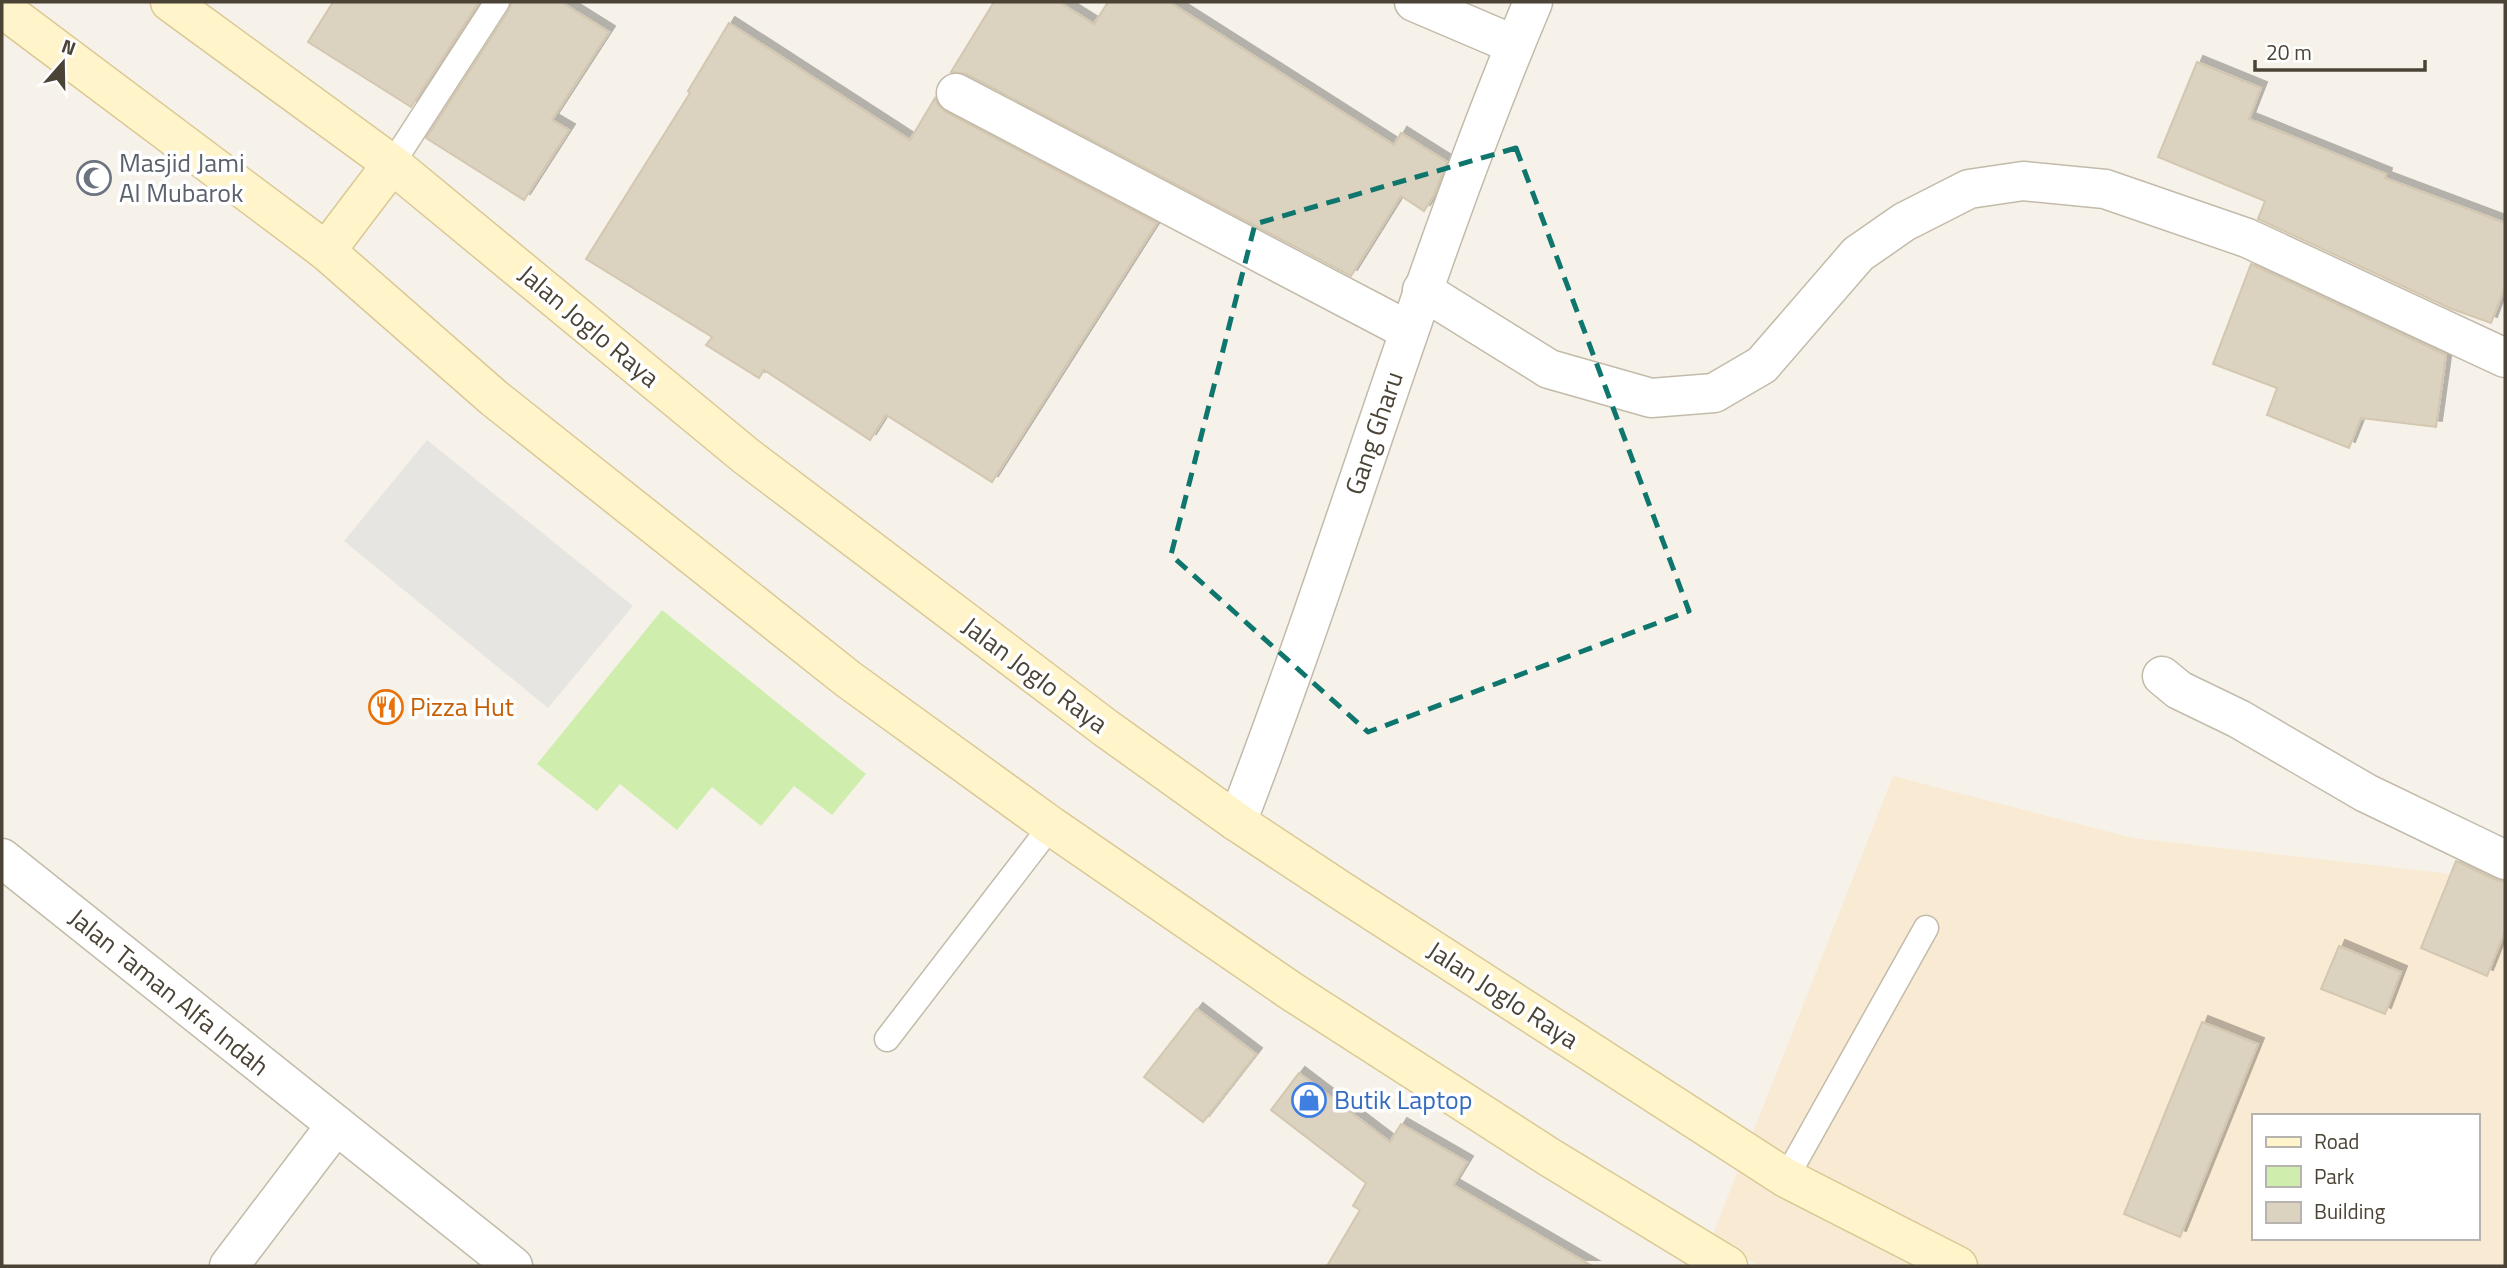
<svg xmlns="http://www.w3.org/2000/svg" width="2507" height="1268" viewBox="0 0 2507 1268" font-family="'Titillium Web',sans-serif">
<defs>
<filter id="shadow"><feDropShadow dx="6" dy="-6" stdDeviation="0" flood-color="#0004"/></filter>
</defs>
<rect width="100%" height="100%" fill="#f6f2e9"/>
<path fill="#f9ead3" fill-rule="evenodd" d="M1893,776L2133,838L2505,880V1266H1759L1712,1237ZM2253,1116H2477V1238H2253Z"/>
<path fill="#cfeeae" d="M662,610L866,774L832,815L794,786L761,826L712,787L677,830L620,784L597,811L537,764Z"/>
<path fill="#e7e5e1" d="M427,440L633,606L548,708L344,541Z"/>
<g fill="#dcd2c0" stroke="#d4c7b0" stroke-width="2" filter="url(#shadow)">
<path d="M333,2H479L411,107L308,42Z"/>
<path d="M512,2H561L609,32L552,120L569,130L524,200L426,138L509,10Z"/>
<path d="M994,2H1059L1094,24L1108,2H1169L1394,145L1401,133L1447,162L1434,195L1424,211L1401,196L1351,276L966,74L951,72Z"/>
<path d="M729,23L910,140L935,98L938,105L946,112L1157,223L992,482L886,415L870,440L764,370L759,378L706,345L712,337L586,259L690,93L688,91Z"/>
<path d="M2197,62L2261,88L2249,119L2386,174L2385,178L2505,223V286L2491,323L2452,309L2258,219L2265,201L2158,157Z"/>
<path d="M2251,264L2446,355L2436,427L2361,418L2349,448L2267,415L2277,388L2213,364Z"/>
<path d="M2456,861L2496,880L2505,882V931L2487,976L2421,948Z"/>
<path d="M2339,946L2401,972L2385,1014L2321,989Z"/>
<path d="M1197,1009L1256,1054L1203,1122L1144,1077Z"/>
<path d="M2202,1022L2258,1044L2180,1237L2124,1214Z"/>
<path d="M1299,1073L1390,1142L1401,1124L1467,1162L1453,1185L1592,1266H1327L1360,1210L1353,1206L1366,1183L1271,1110Z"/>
</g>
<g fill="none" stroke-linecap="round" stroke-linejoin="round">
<g stroke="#c3bbaa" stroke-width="27">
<g id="lane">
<path d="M392,164L497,2"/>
<path d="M887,1039L1051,826"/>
<path d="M1786,1178L1926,928"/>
</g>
</g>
<g stroke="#c3bbaa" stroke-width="41">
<g id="street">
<path d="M1414,2L1515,45"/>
<path d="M956,93L1409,331"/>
<path d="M1422,290L1549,369L1651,398L1714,393L1762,365L1858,254L1904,222L1969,189L2023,181L2105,189L2247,238L2505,358"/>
<path d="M2162,676L2179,690L2239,719L2366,793L2505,860"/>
<path d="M1237,822C1342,551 1420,270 1533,2"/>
<path d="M2,858L513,1266"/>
<path d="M229,1266L336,1125"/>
</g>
</g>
<g stroke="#dac995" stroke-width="41">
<g id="secondary">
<path d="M170,2L392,164L746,456L1107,729L1237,822L1340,890L1786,1178L1958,1266"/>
<path d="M2,8L326,251L494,398L848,679L1051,826L1291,991L1549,1157L1728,1266"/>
<path d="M326,251L392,164"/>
</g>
</g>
<use href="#lane" stroke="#fff" stroke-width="24"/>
<use href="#street" stroke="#fff" stroke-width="38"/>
<use href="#secondary" stroke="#fff4ca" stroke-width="38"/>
</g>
<path fill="none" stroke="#0f766e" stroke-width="5" stroke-dasharray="14 9" stroke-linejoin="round" d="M1516,148L1689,611L1368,732L1171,555L1255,224Z"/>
<defs>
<g id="mosque-ring" transform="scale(1.75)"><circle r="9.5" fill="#fff" stroke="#6b7280" stroke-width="1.5"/><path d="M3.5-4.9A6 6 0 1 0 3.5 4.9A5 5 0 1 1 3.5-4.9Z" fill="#6b7280"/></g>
<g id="restaurant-ring" transform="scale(1.75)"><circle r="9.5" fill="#fff" stroke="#e8710a" stroke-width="1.5"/><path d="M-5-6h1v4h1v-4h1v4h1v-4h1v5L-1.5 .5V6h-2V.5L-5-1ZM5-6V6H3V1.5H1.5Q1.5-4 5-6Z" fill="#e8710a"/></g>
<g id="shop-ring" transform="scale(1.75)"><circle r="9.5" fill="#fff" stroke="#3f7fe0" stroke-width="1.5"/><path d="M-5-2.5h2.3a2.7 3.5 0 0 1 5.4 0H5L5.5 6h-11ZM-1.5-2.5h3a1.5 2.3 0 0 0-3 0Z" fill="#3f7fe0"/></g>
</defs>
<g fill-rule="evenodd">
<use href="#mosque-ring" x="94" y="178"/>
<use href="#restaurant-ring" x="386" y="707"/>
<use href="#shop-ring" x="1309" y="1100"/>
</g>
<g text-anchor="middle" stroke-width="7" stroke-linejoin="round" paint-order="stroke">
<g font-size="26" fill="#5b616d" stroke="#fff" text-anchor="start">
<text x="119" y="172">Masjid Jami<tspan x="119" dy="30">Al Mubarok</tspan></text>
</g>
<g font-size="26" fill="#4b4336" stroke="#fff">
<text transform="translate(589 326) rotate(40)" y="9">Jalan Joglo Raya</text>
<text transform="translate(1374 433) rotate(-71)" y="9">Gang Gharu</text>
<text transform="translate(1035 675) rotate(37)" y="9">Jalan Joglo Raya</text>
<text transform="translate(169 992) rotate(39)" y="9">Jalan Taman Alfa Indah</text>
<text transform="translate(1503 995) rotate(33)" y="9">Jalan Joglo Raya</text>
</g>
<g font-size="26" fill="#c56008" stroke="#fff" text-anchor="start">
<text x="410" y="716">Pizza Hut</text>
</g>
<g font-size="26" fill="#366cbe" stroke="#fff" text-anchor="start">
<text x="1334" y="1109">Butik Laptop</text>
</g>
</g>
<rect width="2507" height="1268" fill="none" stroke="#4b4336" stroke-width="7"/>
<rect x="2252" y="1114" width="228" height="126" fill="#ffffff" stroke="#b7b4af" stroke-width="2"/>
<rect x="2266" y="1137" width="35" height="10" fill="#fff4ca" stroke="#b7b4af" stroke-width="2"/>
<text x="2314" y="1149" font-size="21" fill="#4b4336">Road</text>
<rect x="2266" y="1166" width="35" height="21" fill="#cfeeae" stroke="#b7b4af" stroke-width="2"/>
<text x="2314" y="1184" font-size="21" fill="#4b4336">Park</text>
<rect x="2266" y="1202" width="35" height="21" fill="#dcd2c0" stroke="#b7b4af" stroke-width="2"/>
<text x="2314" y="1219" font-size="21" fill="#4b4336">Building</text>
<g transform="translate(63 63) rotate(20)" stroke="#ffffff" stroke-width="5" paint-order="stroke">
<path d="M0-5L12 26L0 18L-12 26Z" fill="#4b4336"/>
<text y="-10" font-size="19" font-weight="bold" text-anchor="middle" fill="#4b4336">N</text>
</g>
<path d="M2255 60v10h170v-10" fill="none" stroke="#4b4336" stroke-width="3.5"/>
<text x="2266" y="60" font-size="21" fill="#4b4336" stroke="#ffffff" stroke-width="5" paint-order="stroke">20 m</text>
</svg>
